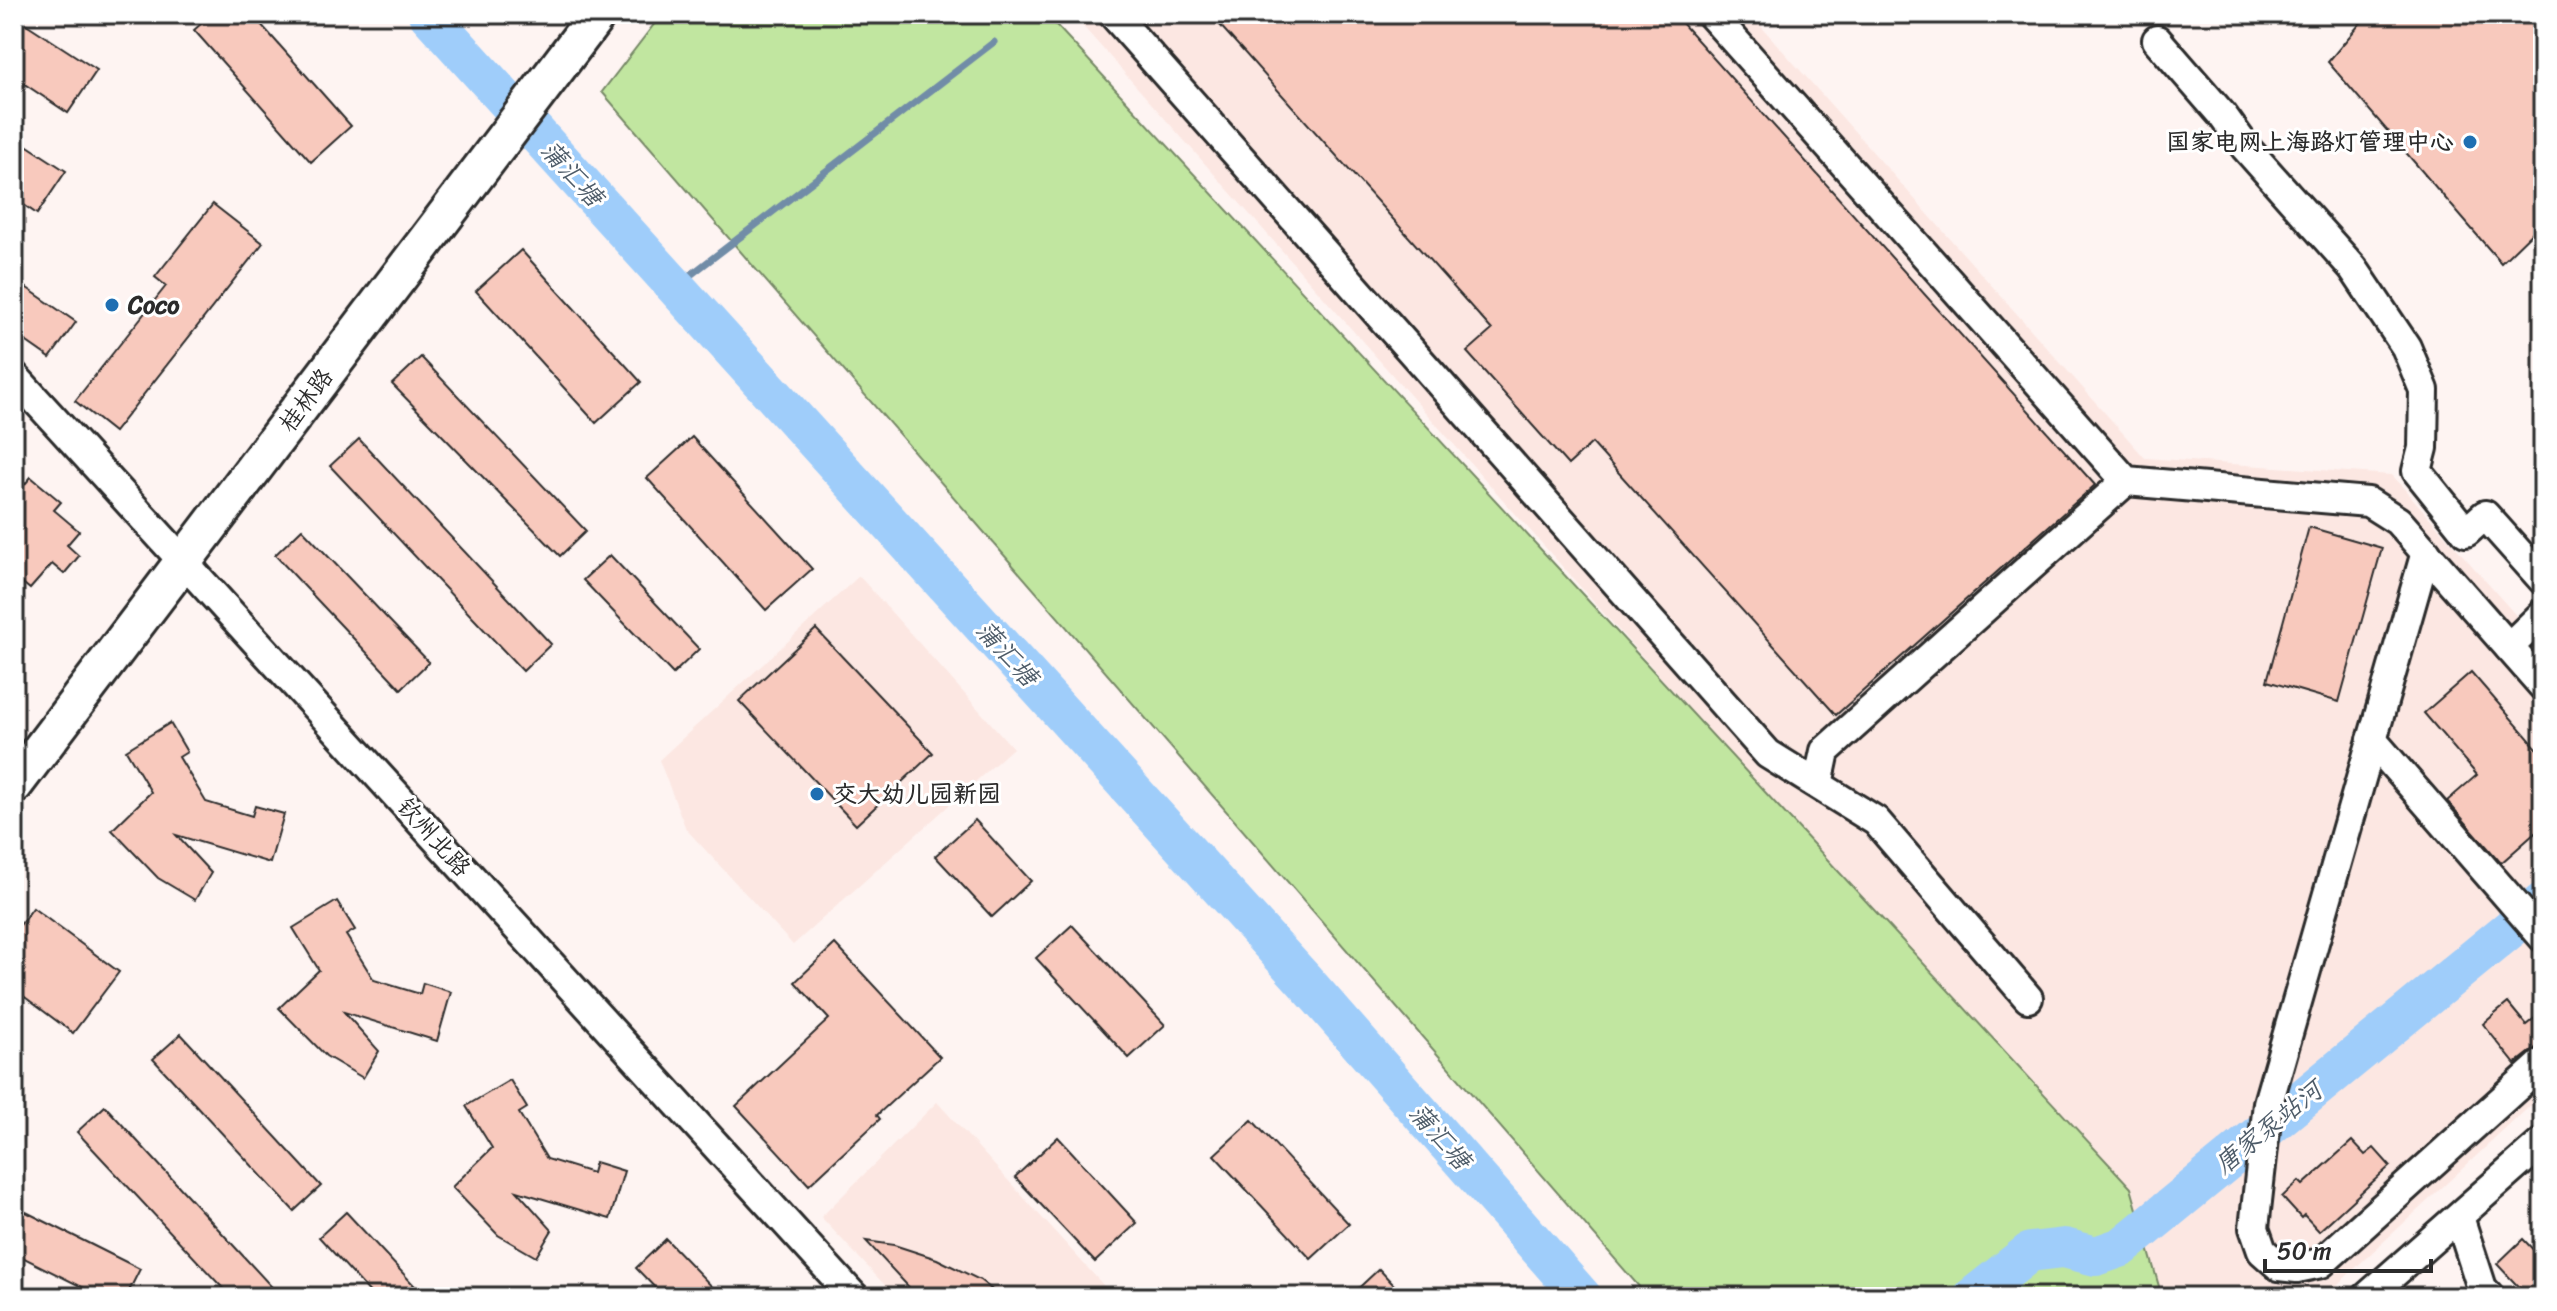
<svg xmlns="http://www.w3.org/2000/svg" width="2557" height="1311" viewBox="0 0 2557 1311" font-family="Sriracha,'LXGW WenKai TC',sans-serif">
<rect width="100%" height="100%" fill="#fef4f2"/>
<filter id="ink" filterUnits="userSpaceOnUse"><feTurbulence type="fractalNoise" baseFrequency=".0125" numOctaves="2"/><feDisplacementMap in="SourceGraphic" scale="16" xChannelSelector="R" yChannelSelector="G"/><feConvolveMatrix kernelMatrix="1 2 1 2 8 2 1 2 1" color-interpolation-filters="sRGB"/></filter>
<g filter="url(#ink)">
<g fill="#fce7e2">
<path d="M1072,14H1750L2145,458L2392,475L2543,646V1094L2324,1297H2151L2119,1194Z"/>
<path d="M859,576L1013,748L793,945L686,829L659,760Z"/>
<path d="M937,1102L1114,1297H896L821,1217Z"/>
</g>
<path fill="#c1e6a0" stroke="#768866" stroke-width="2" d="M662,14H1046L2131,1188L2162,1297H1648L602,92Z"/>
<g fill="none" stroke-linecap="round" stroke-linejoin="round">
<path stroke="#718ca7" stroke-width="7" d="M675,287L994,42"/>
<g stroke="#9fcdfa" stroke-width="40">
<path d="M428,14L1303,979L1582,1297"/>
<path d="M1973,1297L2030,1252L2064,1248L2096,1256L2122,1247L2543,902"/>
</g>
</g>
<g fill="#f8c9bd" stroke="#2b2b2b" stroke-width="2">
<path d="M212,14H252L351,126L311,162L194,30Z"/>
<path d="M1210,14H1674L2095,485L1836,715L1592,443L1568,465L1467,352L1492,330Z"/>
<path d="M2368,14H2543V222L2501,263L2328,62Z"/>
<path d="M14,16L97,70L68,113L14,77Z"/>
<path d="M14,137L66,171L37,214L14,198Z"/>
<path d="M213,204L263,243L114,432L75,401L166,286L155,277Z"/>
<path d="M521,250L641,382L596,423L476,291Z"/>
<path d="M14,279L76,322L50,358L14,333Z"/>
<path d="M421,357L586,531L560,556L392,384Z"/>
<path d="M692,437L812,569L766,610L647,478Z"/>
<path d="M359,439L551,644L523,671L330,466Z"/>
<path d="M31,477L61,502L54,510L79,531L67,545L79,556L64,574L52,564L30,589L14,576V497Z"/>
<path d="M2309,527L2382,548L2339,702L2267,681Z"/>
<path d="M302,529L429,662L401,689L275,555Z"/>
<path d="M610,555L699,649L673,674L583,580Z"/>
<path d="M816,629L933,753L856,825L739,701Z"/>
<path d="M2471,672L2543,755V826L2501,863L2447,801L2477,775L2424,713Z"/>
<path d="M170,723L187,752L179,757L206,802L252,816L255,806L284,814L270,863L176,835L211,873L195,900L158,878L112,830L151,792L126,750Z"/>
<path d="M975,820L1031,881L992,917L935,856Z"/>
<path d="M337,901L355,930L346,935L374,980L420,994L423,983L451,992L437,1041L344,1012L379,1051L363,1078L326,1056L279,1008L319,970L293,928Z"/>
<path d="M33,908L119,972L73,1033L14,989V933Z"/>
<path d="M1072,925L1165,1025L1129,1058L1036,958Z"/>
<path d="M835,944L940,1057L877,1115L880,1119L809,1185L736,1106L829,1019L795,982Z"/>
<path d="M2508,1003L2526,1025L2536,1017L2543,1026V1042L2515,1064L2483,1024Z"/>
<path d="M181,1034L321,1186L294,1211L153,1059Z"/>
<path d="M510,1080L527,1108L519,1113L547,1159L592,1173L595,1162L624,1171L610,1219L517,1191L552,1230L536,1257L498,1235L452,1187L492,1148L466,1106Z"/>
<path d="M105,1106L245,1258L281,1297H231L77,1132Z"/>
<path d="M1252,1120L1349,1224L1311,1259L1214,1155Z"/>
<path d="M1058,1137L1137,1223L1095,1262L1015,1177Z"/>
<path d="M2352,1141L2365,1155L2374,1148L2390,1166L2319,1231L2304,1215L2301,1218L2282,1197L2299,1181L2303,1185Z"/>
<path d="M14,1206L140,1269L126,1297H102L14,1253Z"/>
<path d="M346,1212L425,1297H374L319,1237Z"/>
<path d="M666,1239L722,1297H664L636,1268Z"/>
<path d="M2523,1239L2543,1260V1297H2528L2497,1264Z"/>
<path d="M866,1241L894,1245L937,1259L980,1280L1001,1297H918Z"/>
<path d="M1379,1269L1405,1297H1349Z"/>
</g>
<g fill="none" stroke-linecap="round" stroke-linejoin="round">
<g stroke="#2b2b2b" stroke-width="34">
<g id="minor">
<path d="M1113,14L1768,754L1876,821L2028,998"/>
<path d="M1711,14L2126,481L2368,502L2398,521L2543,686"/>
<path d="M2157,40L2223,116L2246,148L2353,268L2406,347L2424,390L2423,448L2417,471L2466,532L2485,515L2543,580"/>
<path d="M14,376L854,1297"/>
<path d="M2426,552L2268,1103L2254,1228L2262,1251L2279,1266L2297,1268L2321,1263L2543,1063"/>
<path d="M2509,647L2543,614"/>
<path d="M2372,740L2543,937"/>
<path d="M1818,784L1825,751L2126,481"/>
<path d="M2459,1217L2482,1288L2490,1297"/>
<path d="M2367,1297L2543,1142"/>
</g>
</g>
<g stroke="#2b2b2b" stroke-width="42">
<path id="major" d="M14,785L598,14"/>
</g>
<use href="#minor" stroke="#fff" stroke-width="28"/>
<use href="#major" stroke="#fff" stroke-width="36"/>
</g>
</g>
<g fill="#1f6fb2" stroke="#fff" stroke-width="3">
<circle cx="2470" cy="142" r="8"/>
<circle cx="112" cy="305" r="8"/>
<circle cx="817" cy="794" r="8"/>
</g>
<g text-anchor="middle" stroke-width="6" stroke-linejoin="round" paint-order="stroke">
<g font-size="24" font-weight="bold" fill="#2b2b2b" stroke="#fff" text-anchor="start">
<text x="2454" y="150" text-anchor="end">国家电网上海路灯管理中心</text>
<text x="128" y="313">Coco</text>
<text x="833" y="802">交大幼儿园新园</text>
</g>
<g font-size="24" fill="#2b2b2b" stroke="#fff">
<text transform="translate(306 400) rotate(-53)" y="8">桂林路</text>
<text transform="translate(434 837) rotate(48)" y="8">钦州北路</text>
</g>
<g font-size="26" font-style="italic" fill="#4e5c69" stroke="#fff">
<text transform="translate(572 173) rotate(48)" y="9">蒲汇塘</text>
<text transform="translate(1007 653) rotate(48)" y="9">蒲汇塘</text>
<text transform="translate(2268 1127) rotate(-39)" y="9">唐家泵站河</text>
<text transform="translate(1440 1136) rotate(49)" y="9">蒲汇塘</text>
</g>
</g>
<rect width="2557" height="1311" fill="none" stroke="#fff" stroke-width="48"/>
<rect x="24" y="24" width="2509" height="1263" fill="none" stroke="#2b2b2b" stroke-width="3" filter="url(#ink)"/>
<path d="M2265 1259v12h166v-12" fill="none" stroke="#2b2b2b" stroke-width="4"/>
<text x="2277" y="1259" font-size="24" fill="#2b2b2b" stroke="#ffffff" stroke-width="6" paint-order="stroke">50 m</text>
</svg>
